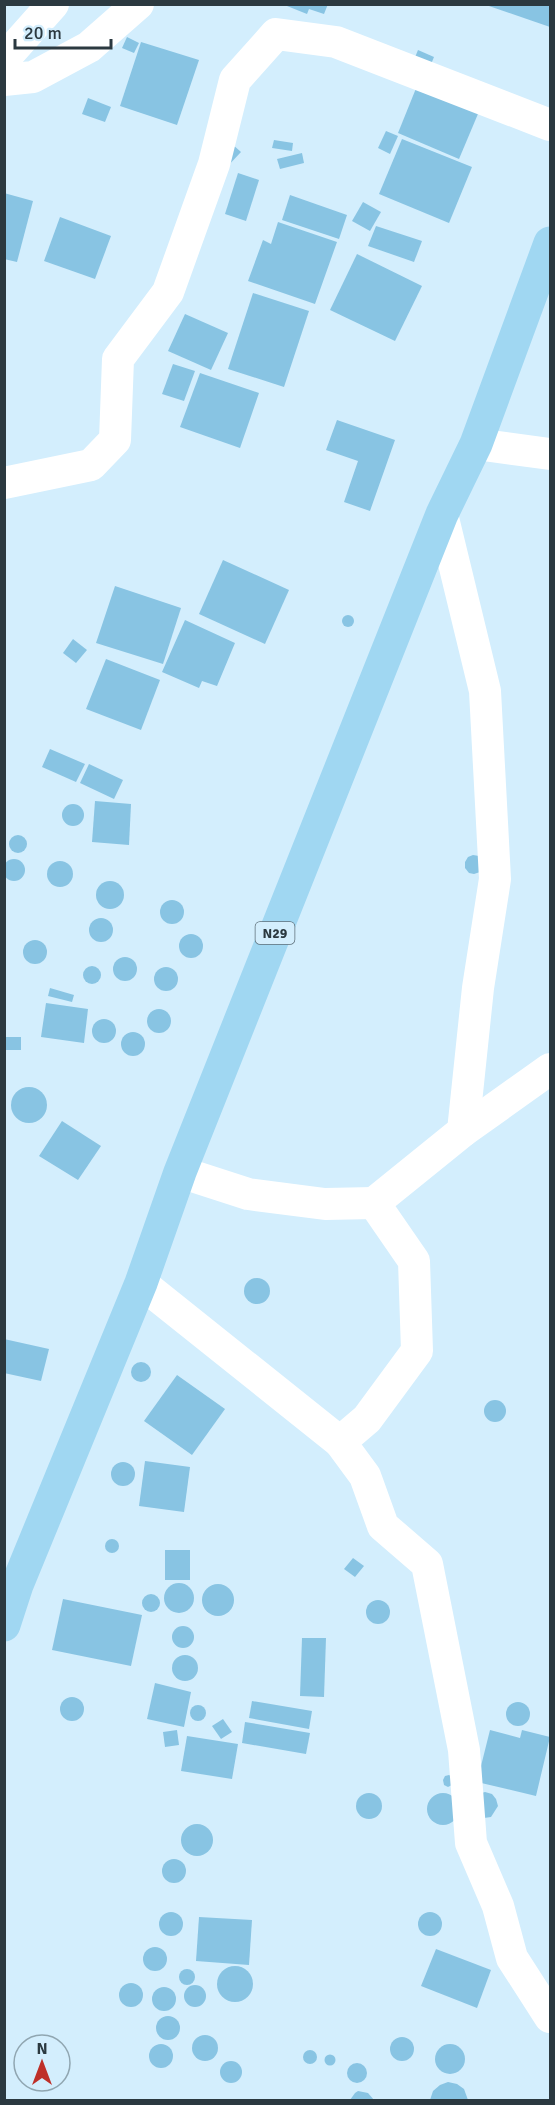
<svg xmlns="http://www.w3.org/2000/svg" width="555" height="2105" viewBox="0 0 555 2105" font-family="Signika,sans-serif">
<rect width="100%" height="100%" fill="#d3eefd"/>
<g fill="#88c4e3">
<path d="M282,4H328L324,14L309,9L307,14Z"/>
<path d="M486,4H550V27L486,5Z"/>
<path d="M127,37L139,43L134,53L122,48Z"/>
<path d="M141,42L199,60L177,125L120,106Z"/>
<path d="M418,50L434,57L427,74L411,67Z"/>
<path d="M421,76L483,102L459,159L398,133Z"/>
<path d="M88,98L111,107L105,122L82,114Z"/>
<path d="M386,131L398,136L390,154L378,148Z"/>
<path d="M402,139L472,167L449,223L379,194Z"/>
<path d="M274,140L293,143L292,151L272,148Z"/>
<path d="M232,144L241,152L225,169Z"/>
<path d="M302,153L304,163L280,169L277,159Z"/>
<path d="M238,173L259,180L246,221L225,214Z"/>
<path d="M4,193L33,201L17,262L4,259Z"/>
<path d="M290,195L347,215L339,239L282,220Z"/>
<path d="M363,202L381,212L370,231L352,221Z"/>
<path d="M60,217L111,236L95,279L44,261Z"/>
<path d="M278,222L337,242L315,304L248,281L263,240L271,244Z"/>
<path d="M376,226L422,241L414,262L368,246Z"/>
<path d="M357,254L422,286L395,341L330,310Z"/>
<path d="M253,293L309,311L284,387L228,369Z"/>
<path d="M185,314L228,333L211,370L168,351Z"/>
<path d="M173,364L195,371L184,401L162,394Z"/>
<path d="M200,373L259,393L240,448L180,427Z"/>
<path d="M337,420L395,440L370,511L344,502L358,461L326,450Z"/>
<path d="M223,560L289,590L265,644L199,614Z"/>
<path d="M115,586L181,608L163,664L96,643Z"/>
<circle cx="348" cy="621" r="6"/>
<path d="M185,620L235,643L217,686L202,681L199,688L162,672Z"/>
<path d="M73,639L87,650L76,663L63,653Z"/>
<path d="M106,659L160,680L141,730L86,709Z"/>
<path d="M50,749L85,764L76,782L42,767Z"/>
<path d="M89,764L123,780L114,799L80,783Z"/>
<path d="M95,801L131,804L129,845L92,842Z"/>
<circle cx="73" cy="815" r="11"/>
<circle cx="18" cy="844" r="9"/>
<path d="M473,855L479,856L480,872L474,874L469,873L465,868V862L468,857Z"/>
<circle cx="14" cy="870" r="11"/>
<circle cx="60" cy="874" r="13"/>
<circle cx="110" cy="895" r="14"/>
<circle cx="172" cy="912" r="12"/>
<circle cx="101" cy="930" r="12"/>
<circle cx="191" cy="946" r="12"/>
<circle cx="35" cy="952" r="12"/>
<circle cx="125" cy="969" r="12"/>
<circle cx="92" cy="975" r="9"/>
<circle cx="166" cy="979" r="12"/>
<path d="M50,988L74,995L72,1002L48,996Z"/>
<path d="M46,1003L88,1009L84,1043L41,1037Z"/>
<circle cx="159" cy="1021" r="12"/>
<circle cx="104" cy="1031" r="12"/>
<circle cx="133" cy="1044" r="12"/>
<rect x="4" y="1037" width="17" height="13"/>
<circle cx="29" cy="1105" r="18"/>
<path d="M62,1121L101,1146L78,1180L39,1156Z"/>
<circle cx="257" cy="1291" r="13"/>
<path d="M4,1339L49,1349L41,1381L4,1373Z"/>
<circle cx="141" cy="1372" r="10"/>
<path d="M177,1375L225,1409L192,1455L144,1421Z"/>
<circle cx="495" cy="1411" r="11"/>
<path d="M145,1461L190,1467L184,1512L139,1506Z"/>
<circle cx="123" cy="1474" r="12"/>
<circle cx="112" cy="1546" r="7"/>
<rect x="165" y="1550" width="25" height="30"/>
<path d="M353,1558L364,1566L355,1577L344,1569Z"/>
<circle cx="179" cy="1598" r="15"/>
<circle cx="218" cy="1600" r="16"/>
<circle cx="151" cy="1603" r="9"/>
<path d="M63,1599L142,1615L131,1666L52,1650Z"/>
<circle cx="378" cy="1612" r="12"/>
<circle cx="183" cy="1637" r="11"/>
<path d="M302,1638H326L324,1697L300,1696Z"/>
<circle cx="185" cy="1668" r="13"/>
<path d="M155,1683L191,1692L184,1727L147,1719Z"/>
<circle cx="72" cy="1709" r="12"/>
<path d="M252,1701L312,1711L309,1729L249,1718Z"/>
<circle cx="518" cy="1714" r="12"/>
<circle cx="198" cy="1713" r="8"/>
<path d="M223,1719L232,1732L221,1739L212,1726Z"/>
<path d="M245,1722L310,1733L306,1754L242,1743Z"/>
<path d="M177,1730L179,1745L165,1747L163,1732Z"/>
<path d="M490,1730L520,1738L522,1730L550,1737L536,1796L477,1782Z"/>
<path d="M187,1736L238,1744L232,1779L181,1771Z"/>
<path d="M449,1775L453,1777L452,1785L448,1787L444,1785L443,1780L445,1776Z"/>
<path d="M485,1792L492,1794L496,1799L498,1806L491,1817L484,1818L478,1794Z"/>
<circle cx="369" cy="1806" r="13"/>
<circle cx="443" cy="1809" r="16"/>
<circle cx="197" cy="1840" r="16"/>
<circle cx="174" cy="1871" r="12"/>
<circle cx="171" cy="1924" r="12"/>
<circle cx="430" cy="1924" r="12"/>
<path d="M199,1917L252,1920L249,1965L196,1961Z"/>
<circle cx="155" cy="1959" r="12"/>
<path d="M436,1949L491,1970L477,2008L421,1986Z"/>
<circle cx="235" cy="1984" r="18"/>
<circle cx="187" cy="1977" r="8"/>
<circle cx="131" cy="1995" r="12"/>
<circle cx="195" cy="1996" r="11"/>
<circle cx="164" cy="1999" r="12"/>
<circle cx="168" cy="2028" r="12"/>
<circle cx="205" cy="2048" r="13"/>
<circle cx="402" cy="2049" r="12"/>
<circle cx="450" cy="2059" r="15"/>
<circle cx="161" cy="2056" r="12"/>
<circle cx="310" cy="2057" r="7"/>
<circle cx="330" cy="2060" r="5.5"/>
<circle cx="231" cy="2072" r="11"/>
<circle cx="357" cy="2073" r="10"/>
<path d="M448,2082L457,2084L464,2089L468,2100H430L433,2091L440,2085Z"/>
<path d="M358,2091L368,2093L374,2100H350L355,2093Z"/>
</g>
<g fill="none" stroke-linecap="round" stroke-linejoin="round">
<g stroke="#fff" stroke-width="32">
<path d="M4,59L53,4"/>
<path d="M4,80L33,77L89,47L138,4"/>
<path d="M476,444L550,454"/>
<path d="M4,483L91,465L115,440L118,359L168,292L214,164L235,80L276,34L336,42L550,125"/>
<path d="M442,514L485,691L495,879L478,988L463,1131L374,1203L414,1261L417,1351L367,1419L340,1442L365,1476L383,1526L427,1564L464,1750L471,1843L498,1906L512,1958L550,2017"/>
<path d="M463,1131L550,1069"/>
<path d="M180,1172L248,1194L325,1204L374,1203"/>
<path d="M141,1283L340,1442"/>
</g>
<path stroke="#a0d7f2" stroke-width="33" d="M4,1625L17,1585L141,1283L180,1172L442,514L476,444L550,243"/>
</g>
<g text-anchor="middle" stroke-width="6" stroke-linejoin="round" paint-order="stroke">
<rect fill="#d3eefd" stroke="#5d6f79" stroke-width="1.5" x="255.5" y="922" width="39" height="22" rx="4.5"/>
<g font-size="14" font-weight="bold" fill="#2b3940">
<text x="275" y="938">N29</text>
</g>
</g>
<rect width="555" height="2105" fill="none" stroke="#2b3940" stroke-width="12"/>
<g transform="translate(42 2063)"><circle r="28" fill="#d3eefd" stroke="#90a6b1" stroke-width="1.5"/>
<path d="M0-4.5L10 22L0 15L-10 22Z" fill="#be3029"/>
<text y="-9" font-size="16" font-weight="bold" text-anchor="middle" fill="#2b3940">N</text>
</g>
<path d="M15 39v9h96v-9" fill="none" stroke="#2b3940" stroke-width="3"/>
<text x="24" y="39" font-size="18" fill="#2b3940" stroke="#d3eefd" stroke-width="4.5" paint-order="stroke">20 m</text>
</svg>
